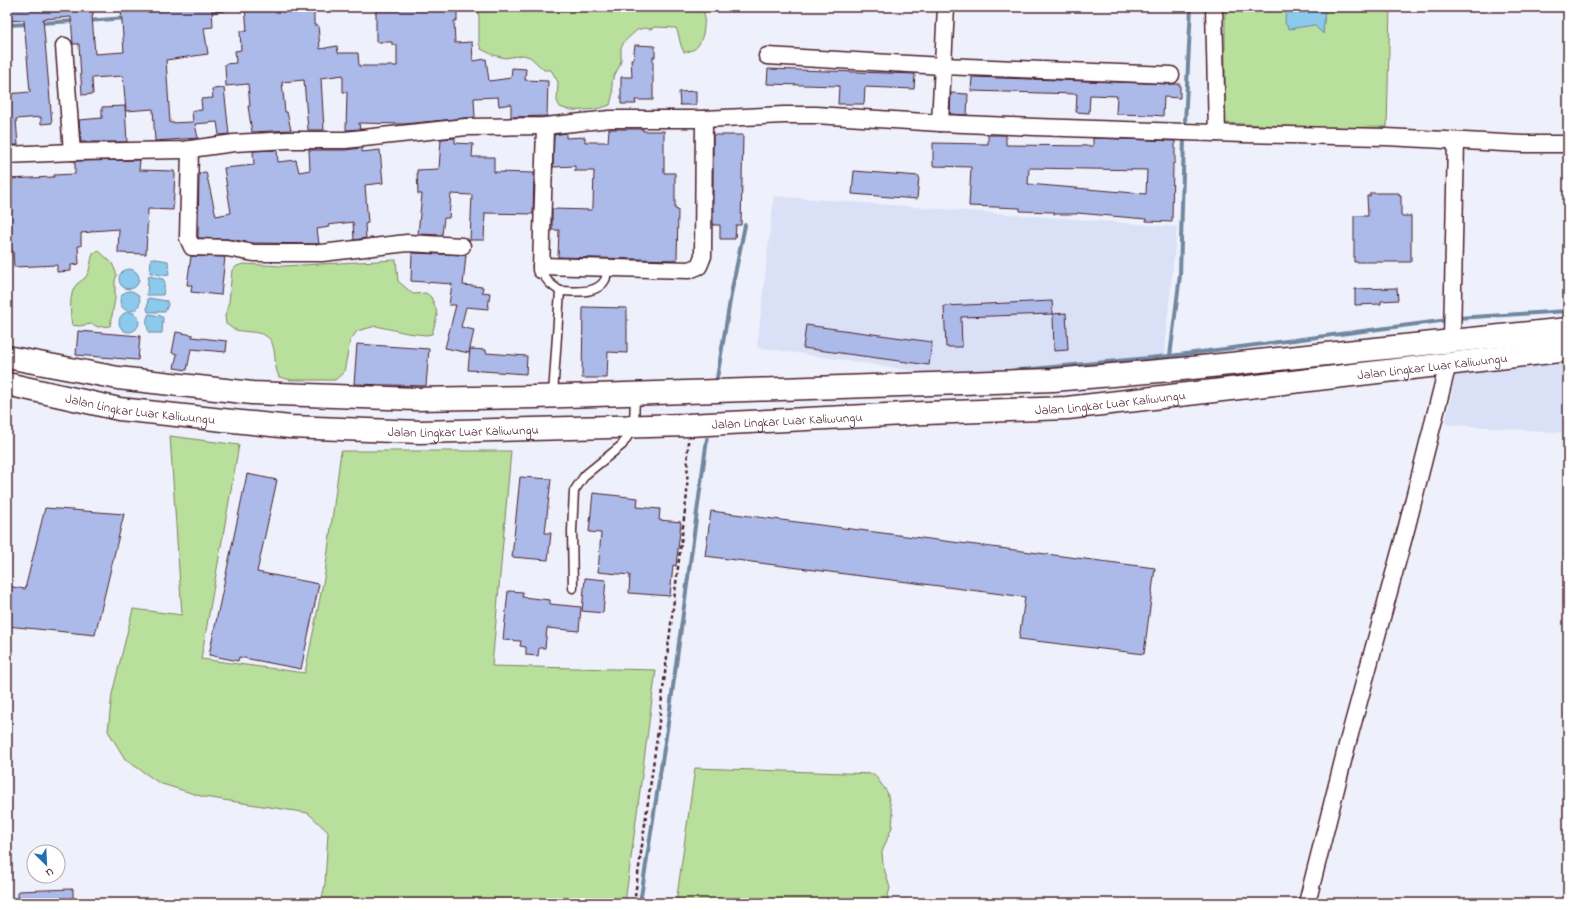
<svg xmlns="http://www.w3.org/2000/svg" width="1575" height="910" viewBox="0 0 1575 910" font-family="'Indie Flower',sans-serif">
<rect width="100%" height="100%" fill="#eef1fb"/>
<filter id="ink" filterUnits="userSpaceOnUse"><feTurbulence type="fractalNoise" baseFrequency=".025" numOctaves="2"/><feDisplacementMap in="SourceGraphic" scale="8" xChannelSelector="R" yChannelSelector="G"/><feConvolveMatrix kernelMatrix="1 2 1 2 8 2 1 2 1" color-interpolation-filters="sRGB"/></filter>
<g filter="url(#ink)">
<g fill="#dae0f6">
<path d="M774,196L1177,227L1163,360L961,378L757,347Z"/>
<path d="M1568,363V433L1445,424L1456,374Z"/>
</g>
<g fill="#b8df9b" stroke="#817f63">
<path d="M477,7H704C705,23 706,52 684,52C679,44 680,36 676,28L655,27L650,29L644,28L637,30L624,42L621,48V61L619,67L613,78L612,84L613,93L610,105C598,110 571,113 560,107L557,101L558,82L551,70H544L530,57L523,55L505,58L493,55L481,49L479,43V17Z"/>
<path d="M1225,7H1286V23L1314,25L1323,33L1325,7H1390L1387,127L1320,128L1225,123Z"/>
<path d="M99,251L112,263L117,275L115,280V299L110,326L98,327L92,324L79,326L72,325C70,315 69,293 76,285C79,281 85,280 87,275C91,268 90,261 93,254Z"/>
<path d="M396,260L398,281L413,294L426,293L431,297L436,309L437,316L432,334L426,335L407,333L376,326L357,331L350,341L344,372L335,380H291L279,377C273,365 277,352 271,341C265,330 247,333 236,330C233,329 229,326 226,324L225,316L229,302L232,270L237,266L243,264L283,266Z"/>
<path d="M170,436L239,445L201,659L305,673L325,573L341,451H511L492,666L656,670L625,903H321L325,884L328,832L308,813L204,797L159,783L125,759L108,731L112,694L133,609L182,615Z"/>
<path d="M695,768L874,774L887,792L893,815L892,827L882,852L883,865L890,888L886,903H676Z"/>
</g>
<g fill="#8bcaec" stroke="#71869f">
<path d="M1286,7H1325L1323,34L1314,25L1289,29L1285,23Z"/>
<path d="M151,258L168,261L169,275C164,277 155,273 150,273Z"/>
<circle cx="129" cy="279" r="10"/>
<path d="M149,276L163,279L165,282L163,295H147L148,279Z"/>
<circle cx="130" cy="301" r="10"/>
<path d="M148,298L167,301L168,305L165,312H148L147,309Z"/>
<circle cx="129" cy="322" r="10"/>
<path d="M149,314L161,316L163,318L162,333H149C147,327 145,319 149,314Z"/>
</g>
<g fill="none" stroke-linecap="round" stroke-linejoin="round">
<g stroke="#71869f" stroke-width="4">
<path d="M207,12L224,10"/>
<path d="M87,21L126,18"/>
<path d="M39,23L76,21"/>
<path d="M7,25L28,24"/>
<path d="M1185,123L1191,7"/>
<path d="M1457,318L1568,311"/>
<path d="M1170,356L1180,275L1184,139"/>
<path d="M1010,371L1170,356L1448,320"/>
<path d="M716,384L732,289L745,225"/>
<path d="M640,903L668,723L707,439"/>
</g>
</g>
<g fill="#acbaea" stroke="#4a1f2b" fill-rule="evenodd">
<path d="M7,7H93V16H92L95,54L124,52L121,7H212L213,27L204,28L208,54L166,60L170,123L193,122L192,111L202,110L201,99L213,98L212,89L224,88L229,134L219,135L217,122L195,124L198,138L155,141L153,109L126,111L123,76L92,78L93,94L82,95L79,44H73L71,17L43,19L52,123L41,124V117L16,119L18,145H7V94L30,92L24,20L7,21Z"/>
<path d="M245,7H314V25H318L320,49L337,46L338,53H358L359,66H397V45H392V42H376V7L457,8V21H454L455,43L472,42L473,61L486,59L489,81L511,78L512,68L526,69L525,80L548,81L547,116L511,117V104L499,106L498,97L474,98L475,117L404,124L359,123L360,129L346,130L347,92H343V75L321,78L324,130H308L304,80L282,82L285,112H287L291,130L252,132L248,106H250L248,84L226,86L225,64L236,63L235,51L241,50L240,31H247Z"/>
<path d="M635,45L655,46V57H653V100H635L636,104H621V77H632L631,59H633Z"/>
<path d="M768,69L915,74L914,89L865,87L864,104H838L839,86L767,84Z"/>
<path d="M972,77L1171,84H1180V98L1164,97L1163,116L1152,115L1116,114L1117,96L1090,95L1089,113L1076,112L1077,94L971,91Z"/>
<path d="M696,91V105H680L679,92Z"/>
<path d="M951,93L968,94L967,115L950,114Z"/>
<path d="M125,106L127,142H81L79,120L102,118V107Z"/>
<path d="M609,129H643V131H664V173H675V209L678,210L677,260L558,257L559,230H552V209L592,210V207H593L594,171H575V166L553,167L554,135L566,133V138L585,137V142H608Z"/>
<path d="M713,135H743L741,225H736L735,239H720V225H713Z"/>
<path d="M988,135H1006V145L1093,146V138L1175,141V163H1173L1172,222L1146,221V219L1077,213V214H1054V212L1020,211V208L969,206L971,167L933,166V143L988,144ZM1029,168L1147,170L1146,194L1028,184Z"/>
<path d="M455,138V143L473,144L472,157H494V172L534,173L533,214L485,213L484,240H470L472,195L451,194L449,218H444L442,235L418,234L422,194H418L417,170L439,169L441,139Z"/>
<path d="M362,148V152L380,150L383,183L365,185L368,223L365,224L366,238L354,240L353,222L328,225L329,227L317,229L319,244L254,243L227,239L198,238L199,173L206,172L216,216L231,213L224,168L254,165L253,151L277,150L278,162L296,160L299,172L310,170L309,150H345Z"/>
<path d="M140,160L139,170L174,171L175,175L173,210L148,209L146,254L118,253L119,229L92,231V232L81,233V246H78L79,264L71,265V271L57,272V265L14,267L13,251H7V179L54,177V175L75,174V161Z"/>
<path d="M854,171L919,176L917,199L852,194Z"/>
<path d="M1370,193H1399V196H1401V216H1411V262H1354V216H1368L1367,196H1370Z"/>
<path d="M412,253L466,255L463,285L483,287L482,292L490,293L488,309L466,307L461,327L474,330L469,353L445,348L456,305H449L452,284L411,281Z"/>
<path d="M191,256L225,257L221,295L191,292L192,285H187Z"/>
<path d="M1397,288L1398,300L1381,301V304L1355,305V289Z"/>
<path d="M1052,301L1053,314L1066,313L1068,350L1054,351L1053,314L961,317L962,347H946L944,306Z"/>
<path d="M583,307L627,308V353L608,352L607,378H582Z"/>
<path d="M806,325L932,342L929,365L803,348Z"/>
<path d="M78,331L140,336L138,360L76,355Z"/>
<path d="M176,332L193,335L192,337L227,341L226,352L191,349L187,370L174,368L177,354L172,353Z"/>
<path d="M357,344L429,349L426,386L354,384Z"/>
<path d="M470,349L486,350V353L527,356L526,374L468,370Z"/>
<path d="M247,474L277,480L257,572L319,584L301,669L239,657L238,661L209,655Z"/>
<path d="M520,477L551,479L545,533H551L548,560L512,557Z"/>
<path d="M593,493L638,498L637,507L660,509L659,520L681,522L676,566L673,565L670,596L629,593L630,575L598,572L601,533L589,532Z"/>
<path d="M45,508L124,514L95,635L7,626V586L25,589Z"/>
<path d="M711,511L1155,568L1144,654L1019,639L1025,597L705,556Z"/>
<path d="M585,578L606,580L603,613L582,611Z"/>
<path d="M508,591L523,592L522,597L550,600V604L581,607L579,631L547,628L545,648H539L538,656L526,655V647L520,646L521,641L503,640Z"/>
<path d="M73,889V903H18V891Z"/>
</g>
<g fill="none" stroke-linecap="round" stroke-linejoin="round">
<g stroke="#4a1f2b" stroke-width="11">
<g id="lane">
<path d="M541,270C545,280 551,285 560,291L553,395"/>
<path d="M560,291C574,291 597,295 605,280C607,277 606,271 607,267"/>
<path d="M573,588L572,531L574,491L585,475L622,445L634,426L635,395"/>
</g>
</g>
<g stroke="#4a1f2b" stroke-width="19">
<g id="street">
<path d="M1214,7L1217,133"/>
<path d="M64,46L72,152"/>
<path d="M767,56L943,66L1171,75"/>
<path d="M940,123L946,7"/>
<path d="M190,149L188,238L192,247L227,248L254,253H322L407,243L462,246"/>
<path d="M7,155L72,152L183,150L234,143L288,140H345L466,127L545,126L610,119H704L784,115H816L940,123L1035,127L1244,134L1386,137L1523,144H1568"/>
<path d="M541,266L689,270L699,266L703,256L704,119"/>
<path d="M541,270L545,126"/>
<path d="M1452,340L1456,141"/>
<path d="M1307,903L1347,745L1407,526L1448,364"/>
</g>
</g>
<g stroke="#4a1f2b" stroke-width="25">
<g id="highway">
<path d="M7,357L118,378L252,393L416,399L535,397L1053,380L1182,369L1568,329"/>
<path id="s1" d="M7,384L119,409L290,427L420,432L688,425L925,413L1067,408L1568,350"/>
</g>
</g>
<path stroke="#4a1f2b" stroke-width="2.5" stroke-dasharray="4 3" stroke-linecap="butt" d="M634,903L658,730L687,494L688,441"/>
<use href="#lane" stroke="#fff" stroke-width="8"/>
<use href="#street" stroke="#fff" stroke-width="16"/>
<use href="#highway" stroke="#fff" stroke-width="22"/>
</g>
</g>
<g text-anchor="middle" stroke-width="3" stroke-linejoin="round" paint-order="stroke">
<g font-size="13" fill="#4a1f2b" stroke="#fff">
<text dy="5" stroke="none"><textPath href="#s1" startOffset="1432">Jalan Lingkar Luar Kaliwungu</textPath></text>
<text dy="5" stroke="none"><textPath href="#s1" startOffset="1108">Jalan Lingkar Luar Kaliwungu</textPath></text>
<text dy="5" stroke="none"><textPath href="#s1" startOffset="136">Jalan Lingkar Luar Kaliwungu</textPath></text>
<text dy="5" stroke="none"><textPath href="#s1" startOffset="784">Jalan Lingkar Luar Kaliwungu</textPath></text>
<text dy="5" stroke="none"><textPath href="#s1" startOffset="460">Jalan Lingkar Luar Kaliwungu</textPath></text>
</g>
</g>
<rect width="1575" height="910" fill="none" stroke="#fff" stroke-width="24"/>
<rect x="12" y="12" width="1551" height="886" fill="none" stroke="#4a1f2b" stroke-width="1.5" filter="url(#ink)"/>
<g transform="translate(46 864) rotate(156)"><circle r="19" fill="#ffffff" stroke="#b7a5aa"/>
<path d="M0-3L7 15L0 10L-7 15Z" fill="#1f6fb2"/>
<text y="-6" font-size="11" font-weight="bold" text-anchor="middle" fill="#4a1f2b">U</text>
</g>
</svg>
